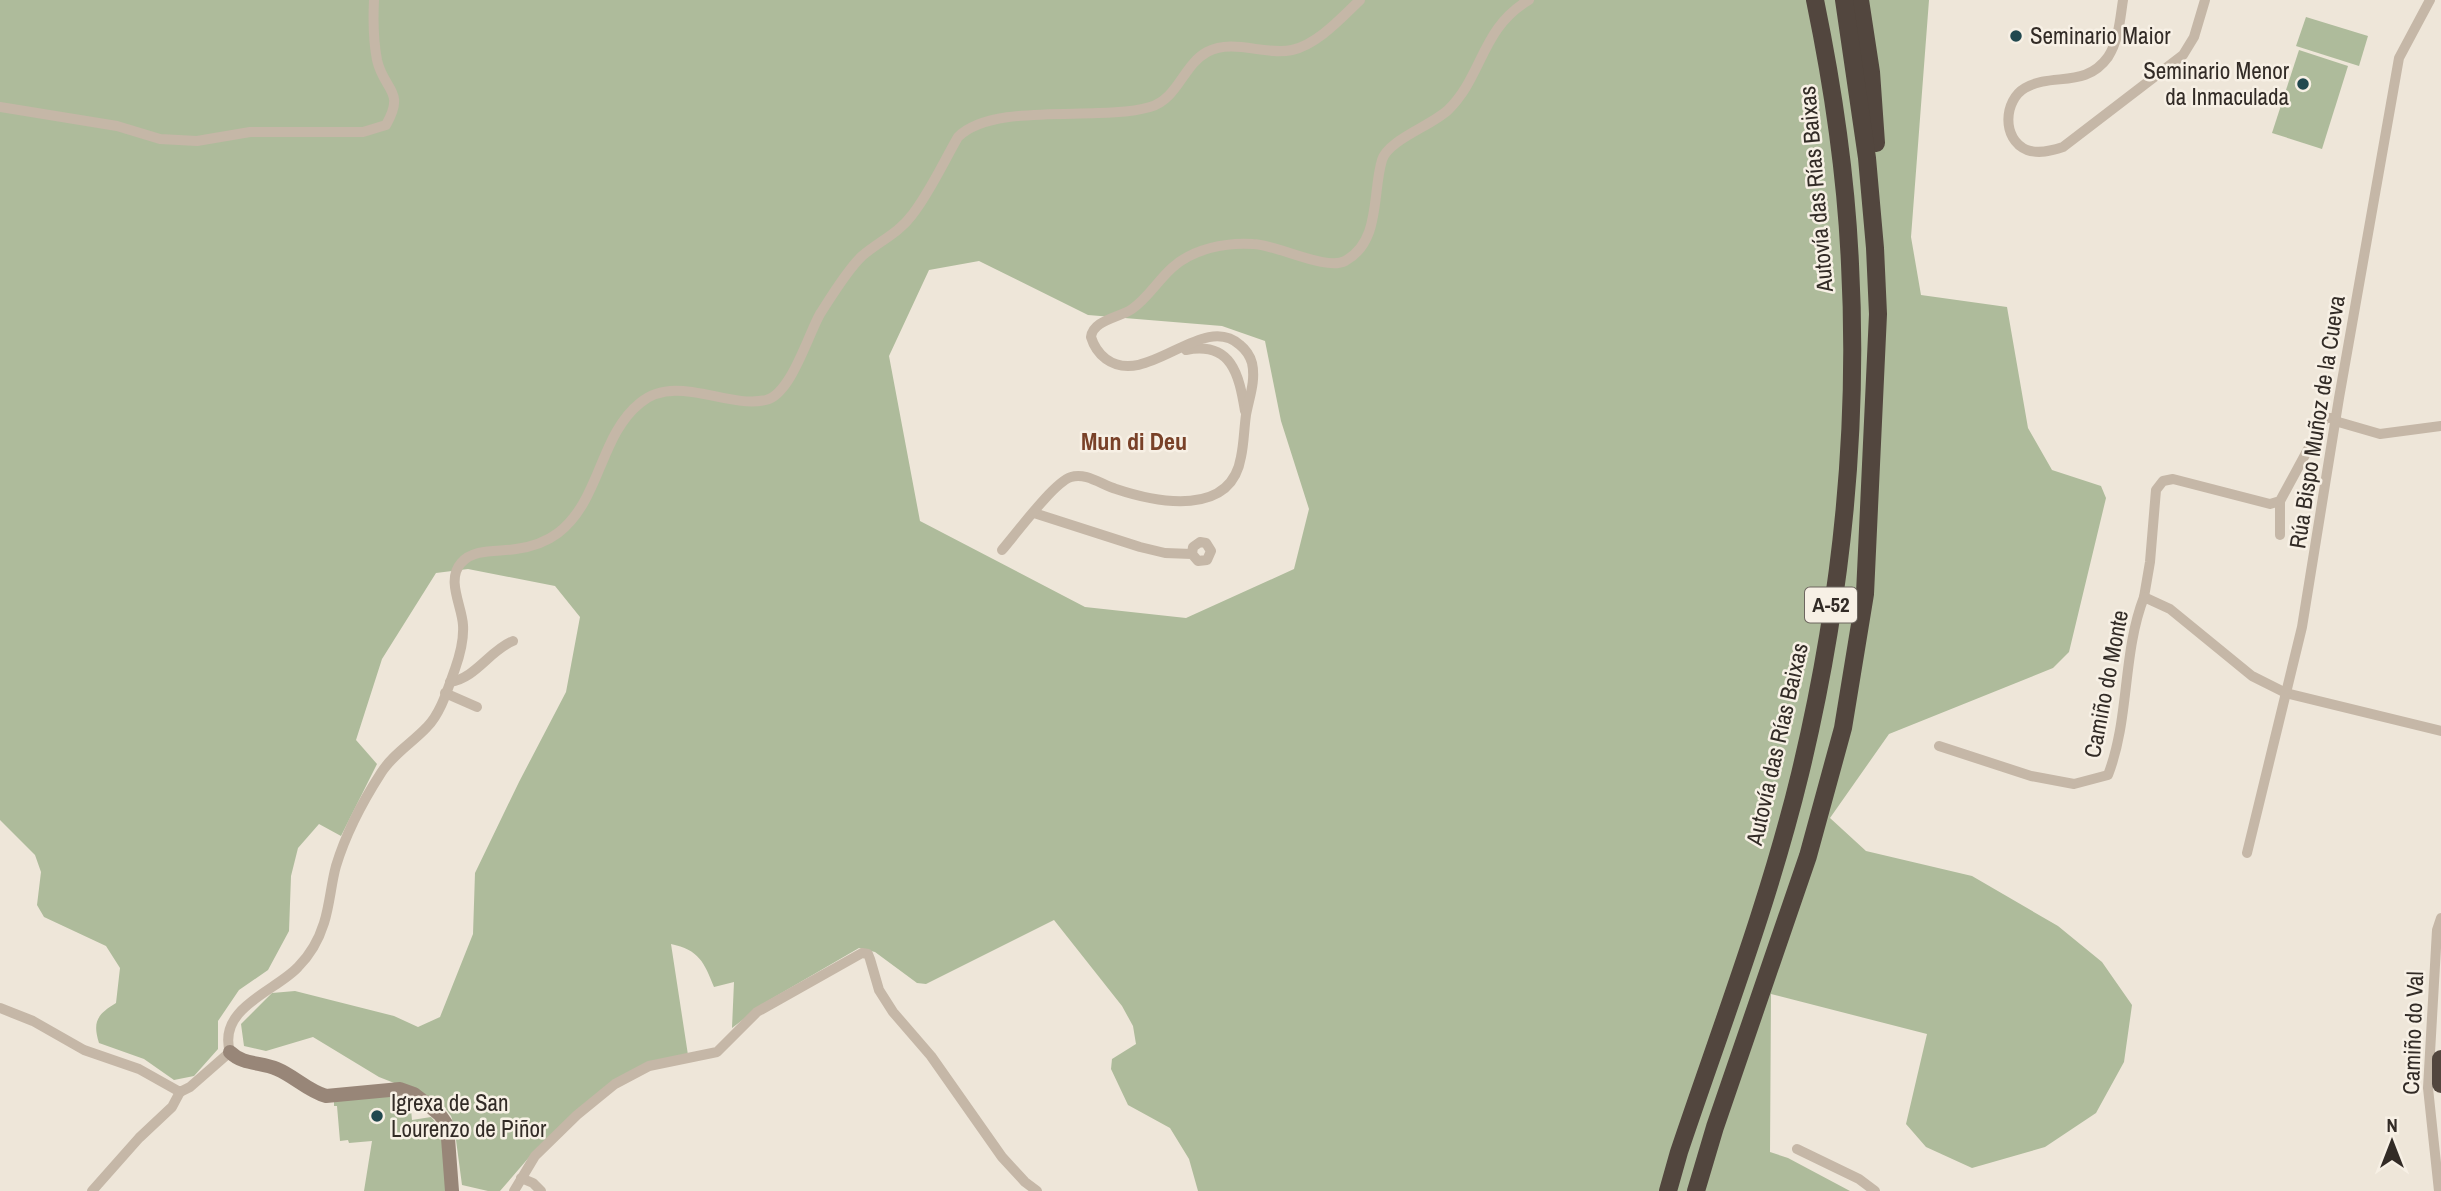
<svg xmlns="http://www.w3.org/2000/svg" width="2441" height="1191" viewBox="0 0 2441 1191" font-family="'Archivo Narrow',sans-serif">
<rect width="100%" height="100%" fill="#eee6d9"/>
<g fill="#aebb9b" fill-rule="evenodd">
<path d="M0,0H1929L1911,237L1921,295L2007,307L2028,428L2052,470L2101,486L2106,498L2069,652L2053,668L1889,734L1830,818L1866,851L1972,876L2058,926L2102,962L2132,1005L2124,1062L2096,1113L2045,1147L1972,1168L1926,1147L1906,1124L1927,1034L1771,994L1770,1152L1788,1158L1850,1191H1198L1189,1159L1170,1128L1128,1105L1111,1069L1112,1059L1136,1044L1133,1026L1122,1006L1054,920L926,984L917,983L875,952L859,948L766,1002L732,1028L734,982L714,987C704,962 699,950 671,944L688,1055L648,1062L613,1081L531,1155L500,1191H488L462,1185L454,1125L451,1116L440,1101L379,1077L313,1037L266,1051L244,1046L241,1024L272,993L295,991L394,1016L418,1027L440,1017L473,934L475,873L519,782L566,692L580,617L555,586L468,569L436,573L382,659L356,740L377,764L341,836L319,824L298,848L291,876L289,931L268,970L239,990L218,1021V1049L194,1076L174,1080L144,1059L99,1043C92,1021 98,1014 116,1003L120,968L106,946L44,917L37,905L41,872L35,855L0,820ZM979,261L1088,315L1222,326L1265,341L1281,421L1309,509L1294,569L1186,618L1085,607L920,521L889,356L929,270Z"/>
<path d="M2306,17L2368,36L2359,66L2296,46Z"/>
<path d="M2299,50L2348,66L2322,149L2272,133Z"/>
<path d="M393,1093L410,1099L412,1120L431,1117L441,1128L447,1191H364L372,1141L349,1143L348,1140L340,1141L337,1106H334V1101Z"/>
</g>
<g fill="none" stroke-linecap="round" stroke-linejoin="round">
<g stroke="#c5b7a7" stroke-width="10">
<path d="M2123,0C2120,19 2119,40 2108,57C2085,89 2053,72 2025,88C2004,100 2001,139 2027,150C2039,154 2051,151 2063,147L2183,55L2194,37L2205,0"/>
<path d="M0,107L117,126L160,139L197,141L250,132H363L386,125C406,90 384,91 377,60C373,39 373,21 374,0"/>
<path d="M1186,350C1232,341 1239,375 1245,411"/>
<path d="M2335,421L2380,434L2441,426"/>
<path d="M1034,513L1140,547L1165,553L1192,554L1198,561L1207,560L1211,551L1206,543L1200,542L1193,547L1192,554"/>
<path d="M2280,535V501"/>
<path d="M1002,550C1016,534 1054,482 1071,477C1086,472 1102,485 1116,489C1158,503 1231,517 1241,457C1244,443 1244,429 1246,415C1249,398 1256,381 1252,363C1250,356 1245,349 1240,345C1203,311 1147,389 1106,359C1098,353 1094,347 1091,337C1093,320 1119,318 1132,309C1148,298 1158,280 1173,267C1193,249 1226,242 1253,244C1278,245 1326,271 1345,261C1381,242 1372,193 1382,160C1388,140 1431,126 1448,110C1483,76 1481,28 1529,0"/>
<path d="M2144,597L2150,562L2156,490L2163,481L2173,479L2270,504L2280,501L2325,418H2336"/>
<path d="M450,682C476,678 489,651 513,641"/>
<path d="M445,693L477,707"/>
<path d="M1939,746L2031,776L2074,784L2108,775C2130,718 2122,654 2144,597L2170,609L2252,676L2286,693L2441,731"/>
<path d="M2247,853L2302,627L2339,398L2399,58L2430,0"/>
<path d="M0,1008L33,1021L84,1050L139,1069L180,1092L190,1087L230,1052C217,1008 276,991 298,967C310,955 319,939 324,923C330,904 331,884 336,866C346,833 363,801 381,773C393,754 412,743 427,727C441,713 448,688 455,669C460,655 464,640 463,625C462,606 446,580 461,563C474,548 498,552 516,549C531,547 546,542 558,533C601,500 599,436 640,403C676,373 727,409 766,400C791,394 808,335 820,314C831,297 847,270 862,256C878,242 899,233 912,215C930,192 943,163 958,137C994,101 1099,122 1150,107C1178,99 1183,65 1207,52C1234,38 1264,56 1292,50C1318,44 1341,18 1360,0"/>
<path d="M1797,1149L1859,1179L1875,1191"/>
<path d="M521,1178L533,1183L541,1191"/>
<path d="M92,1191L139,1138L172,1107L180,1092"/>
<path d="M514,1191L535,1156L577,1115L615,1084L649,1066L717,1052L757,1012L862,953L868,954L870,959L879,990L893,1012L931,1056L1002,1157L1025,1182L1037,1191"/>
<path d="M2439,1191L2428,1088L2437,930L2441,918"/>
</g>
<path stroke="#988678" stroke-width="14" d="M230,1052C243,1065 261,1062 277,1069C294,1076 308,1091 326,1096L400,1089L414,1094L427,1104L440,1115L447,1125L452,1191"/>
<g stroke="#52463e" stroke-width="18">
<path d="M1860,0L1871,72L1876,143"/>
<path d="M2441,1059V1084"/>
<path d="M1668,1191L1679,1152C1721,1027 1769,902 1800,774C1840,608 1859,434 1850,264C1846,175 1833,87 1815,0"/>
<path d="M1696,1191L1715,1127L1808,856L1843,728L1865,594L1878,314L1875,248L1867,158L1844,0"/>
</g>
</g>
<g fill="#21484f" stroke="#f7f0e5" stroke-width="2.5">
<circle cx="2016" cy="36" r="7"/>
<circle cx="2303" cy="84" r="7"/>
<circle cx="377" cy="1116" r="7"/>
</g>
<g text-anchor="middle" stroke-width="5" stroke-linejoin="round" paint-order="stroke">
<rect fill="#f7f0e5" stroke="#6d665f" stroke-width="2" x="1805" y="587.5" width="52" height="35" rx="5"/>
<g font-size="21" font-weight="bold" fill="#322b26">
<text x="1831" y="612">A-52</text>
</g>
<g font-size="23" fill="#322b26" stroke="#f7f0e5" text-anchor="start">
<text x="2030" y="44">Seminario Maior</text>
<text x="2289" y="79" text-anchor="end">Seminario Menor<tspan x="2289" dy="26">da Inmaculada</tspan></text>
<text x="391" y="1111">Igrexa de San<tspan x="391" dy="26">Lourenzo de Piñor</tspan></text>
</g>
<g font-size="23" fill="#322b26" stroke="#f7f0e5">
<text transform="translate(1816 189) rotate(-95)" y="8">Autovía das Rías Baixas</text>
<text transform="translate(2317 422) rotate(-81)" y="8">Rúa Bispo Muñoz de la Cueva</text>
<text transform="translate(2106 684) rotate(-79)" y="8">Camiño do Monte</text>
<text transform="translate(1777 744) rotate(-77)" y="8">Autovía das Rías Baixas</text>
<text transform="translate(2413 1033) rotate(-88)" y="8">Camiño do Val</text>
</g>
<g font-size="24" font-weight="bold" fill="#794128" stroke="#f7f0e5">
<text x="1134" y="450">Mun di Deu</text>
</g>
</g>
<g transform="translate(2392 1142)" stroke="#f7f0e5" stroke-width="5" paint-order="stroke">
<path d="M0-5L12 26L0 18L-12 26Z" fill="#322b26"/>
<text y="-10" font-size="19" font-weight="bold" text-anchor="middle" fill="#322b26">N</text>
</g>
</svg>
